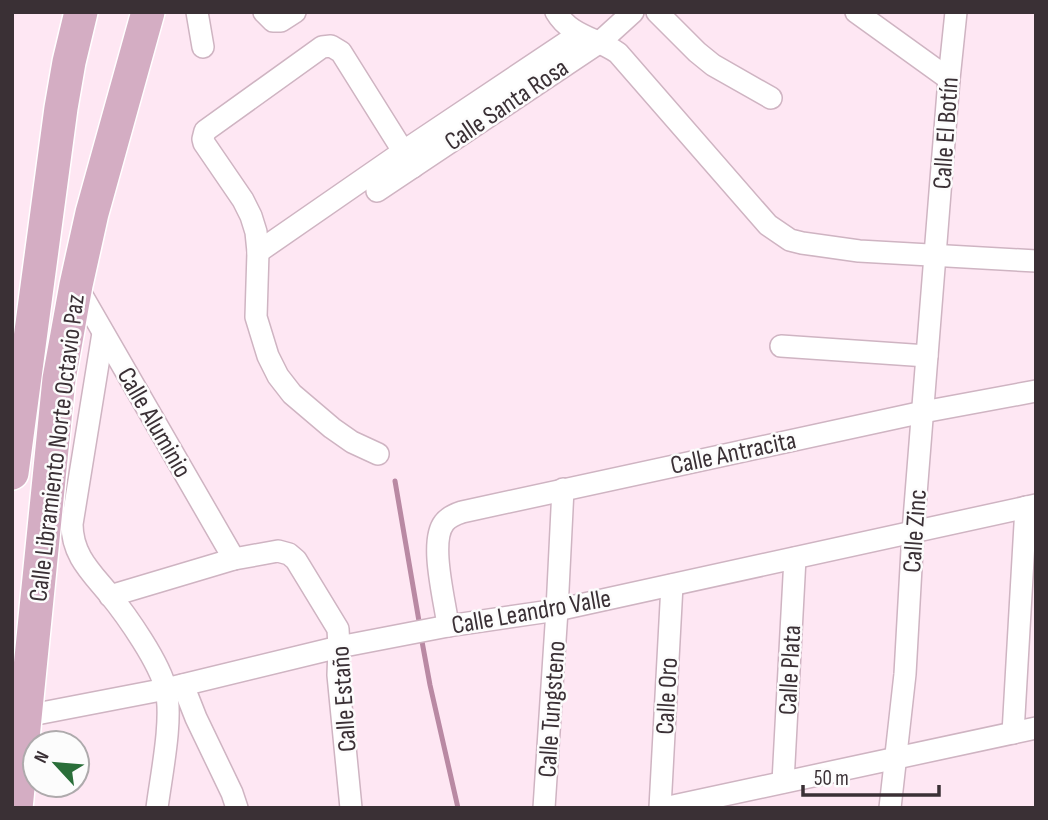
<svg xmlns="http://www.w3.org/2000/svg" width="1048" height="820" viewBox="0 0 1048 820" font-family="'Sofia Sans Condensed',sans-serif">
<rect width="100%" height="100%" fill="#fee7f3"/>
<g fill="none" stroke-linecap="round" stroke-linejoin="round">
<g stroke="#b989a3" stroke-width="5">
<path d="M395,481L420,627"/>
<path d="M421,636L430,685L458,808"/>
</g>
<g stroke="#cfb4c2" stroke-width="24">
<g id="street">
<path d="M197,12L203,47"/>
<path d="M264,12L273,21H281L295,12"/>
<path d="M556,12C570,36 597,38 618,53L768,225L790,240L802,243L859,251L1036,261"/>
<path d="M657,12L697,52L713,65L771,98"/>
<path d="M856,12L949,79"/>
<path d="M377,191L600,42L633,12"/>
<path d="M258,252L404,151L579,34"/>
<path d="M76,285L234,559"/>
<path d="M103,333L72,524C72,555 91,572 109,594C127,616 160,663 166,690C173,720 161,776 157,808"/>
<path d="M781,346L927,356"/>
<path d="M378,454L352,442L332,428L292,394L278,376L268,356L256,317L258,252L256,232L251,216L243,200L204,143L203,139L205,131L322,47L331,46L341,52L413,167"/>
<path d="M110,596L234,559L278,551L289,554L296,560L338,629L339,647L338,675L351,808"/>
<path d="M448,626C445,601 429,542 444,523C448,517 456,514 462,512L923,412L1036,391"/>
<path d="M183,685L196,718L232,793L237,808"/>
<path d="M26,716L166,689L339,647L448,626L557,610L1036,505"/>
<path d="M1013,733L1026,507"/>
<path d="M783,782L795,558"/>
<path d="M544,808L557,610L563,489"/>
<path d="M660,808L672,585"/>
<path d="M664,808L1036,728"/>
<path d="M890,808L905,674L913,532L949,79L956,12"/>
</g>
</g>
<g stroke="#fff" stroke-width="36">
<g id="primary">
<path d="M12,473L61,108L69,62L81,12"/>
<path d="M16,808L59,379L76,285L92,213L148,12"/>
</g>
</g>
<use href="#street" stroke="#fff" stroke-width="21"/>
<use href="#primary" stroke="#d4adc3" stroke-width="33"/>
</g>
<g text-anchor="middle" stroke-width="5" stroke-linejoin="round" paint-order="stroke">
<g font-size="26" fill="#3a3035" stroke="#fcfcfc">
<text transform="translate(506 104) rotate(-34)" y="9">Calle Santa Rosa</text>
<text transform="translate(945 133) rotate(-86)" y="9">Calle El Botín</text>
<text transform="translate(155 422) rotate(60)" y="9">Calle Aluminio</text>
<text transform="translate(56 448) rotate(-83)" y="9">Calle Libramiento Norte Octavio Paz</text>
<text transform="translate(733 452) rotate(-12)" y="9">Calle Antracita</text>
<text transform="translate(914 531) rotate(-86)" y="9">Calle Zinc</text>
<text transform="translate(531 611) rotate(-10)" y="9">Calle Leandro Valle</text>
<text transform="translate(789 670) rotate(-87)" y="9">Calle Plata</text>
<text transform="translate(666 696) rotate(-87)" y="9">Calle Oro</text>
<text transform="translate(343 699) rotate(-94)" y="9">Calle Estaño</text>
<text transform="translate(551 709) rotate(-86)" y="9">Calle Tungsteno</text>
</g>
</g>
<rect width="1048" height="820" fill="none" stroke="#3a3035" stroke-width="28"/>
<g transform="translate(56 764) rotate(296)"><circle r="33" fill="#fcfcfc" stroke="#aeaaac" stroke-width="2"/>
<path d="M0-5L12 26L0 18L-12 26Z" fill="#2a6e39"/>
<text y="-10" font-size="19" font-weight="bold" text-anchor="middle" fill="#3a3035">N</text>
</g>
<path d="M803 785v10h136v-10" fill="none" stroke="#3a3035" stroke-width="3.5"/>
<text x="814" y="785" font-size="21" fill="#3a3035" stroke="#fcfcfc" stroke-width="5" paint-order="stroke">50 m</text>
</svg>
